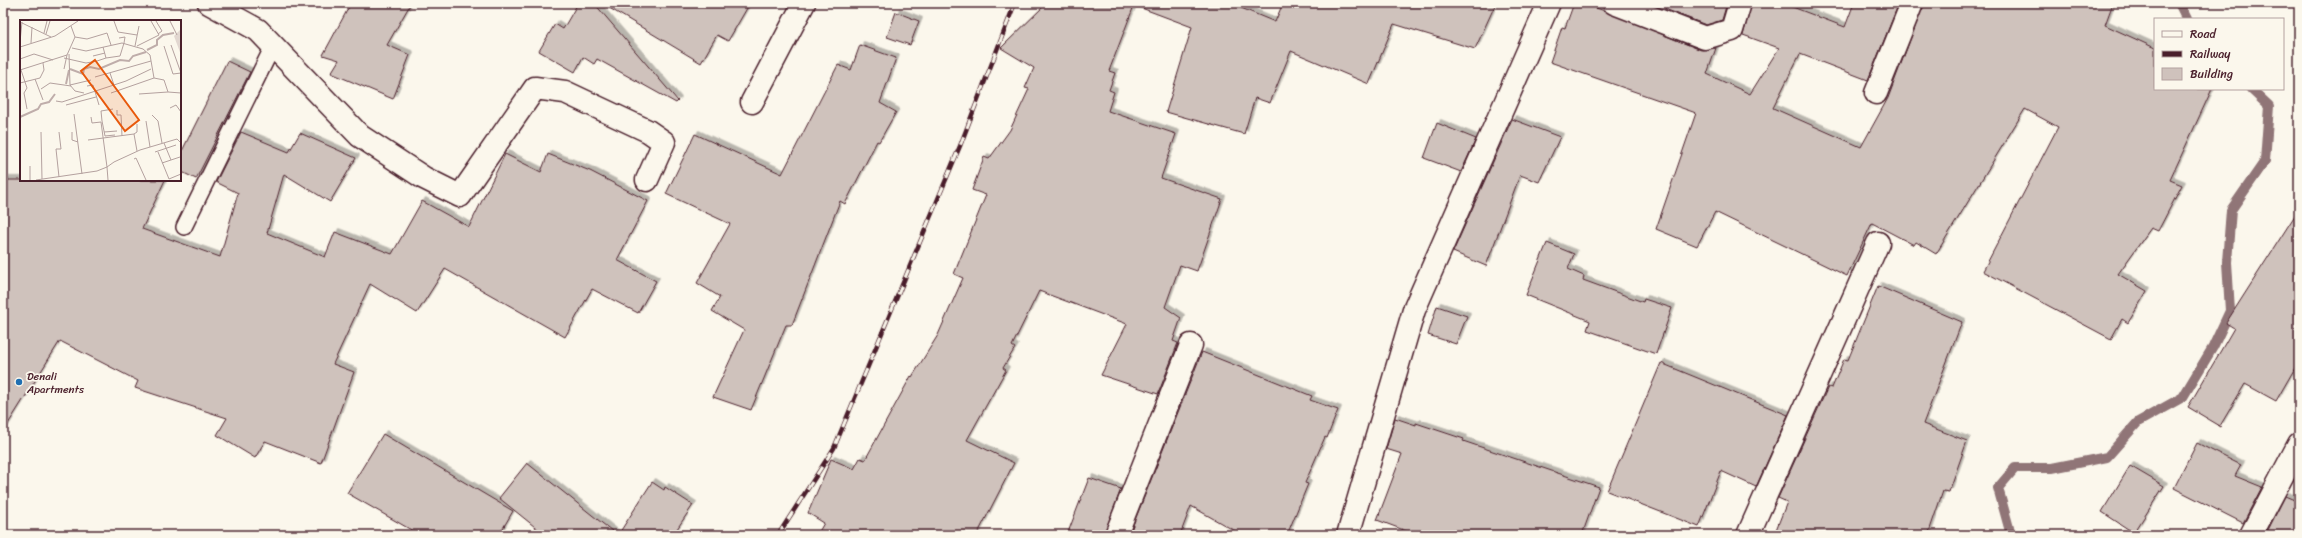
<svg xmlns="http://www.w3.org/2000/svg" width="2302" height="538" viewBox="0 0 2302 538" font-family="Sriracha,sans-serif">
<defs>
<filter id="shadow"><feDropShadow dx="3.5" dy="-3.5" stdDeviation="0" flood-color="#0004"/></filter>
</defs>
<rect width="100%" height="100%" fill="#fbf7ec"/>
<filter id="ink" filterUnits="userSpaceOnUse"><feTurbulence type="fractalNoise" baseFrequency=".025" numOctaves="2"/><feDisplacementMap in="SourceGraphic" scale="8" xChannelSelector="R" yChannelSelector="G"/><feConvolveMatrix kernelMatrix="1 2 1 2 8 2 1 2 1" color-interpolation-filters="sRGB"/></filter>
<g filter="url(#ink)">
<g fill="none" stroke-linecap="round" stroke-linejoin="round">
<g stroke="#907477" stroke-width="10">
<path d="M2181,3L2180,5L2187,19"/>
<path d="M2011,535L1998,488L2015,468H2052L2107,457L2138,422L2183,397L2213,347L2230,311L2227,262L2231,210L2265,161L2269,106L2251,89"/>
</g>
</g>
<g fill="#cfc2bc" stroke="#4a1f2b" filter="url(#shadow)">
<path d="M351,3H411L387,45L410,55L393,99L331,73L339,60L323,55Z"/>
<path d="M578,3H594L678,101L676,103L597,59L594,64L583,57L575,72L539,51L555,24L563,29Z"/>
<path d="M601,3H750L728,41L717,35L701,63Z"/>
<path d="M1047,3H1135L1109,71L1115,73L1109,90L1114,92L1108,111L1176,134L1161,178L1222,199L1197,271L1180,265L1165,307L1181,318L1173,341L1178,343L1158,394L1101,375L1127,324L1039,291L1012,346L1015,348L1003,368L1006,370L967,440L1014,463L977,535H817L824,523L808,513L831,459L854,469L860,458L865,460L911,376L912,377L938,335L963,278L954,274L986,195L972,190L984,157L989,159L1010,130L1029,89L1025,88L1034,68L1001,48Z"/>
<path d="M1136,3H1229L1275,22L1283,3H1496L1475,49L1394,24L1369,84L1291,51L1270,103L1255,98L1244,134L1166,112L1192,27L1136,6Z"/>
<path d="M1574,3H1581L1605,11L1701,50L1716,48L1707,74L1750,94L1779,48L1743,35L1752,3H1782L1845,27L1854,3H1899L1868,80L1800,54L1773,108L1861,147L1888,98L1924,3H2113L2105,25L2155,48V89H2212L2170,180L2182,185L2158,231L2151,228L2118,274L2147,291L2128,323L2122,319L2111,339L1983,271L2058,127L2025,109L1936,254L1916,242L1914,245L1872,223L1847,276L1715,212L1697,246L1656,229L1696,113L1550,62L1562,27L1565,28Z"/>
<path d="M1666,3H1727L1722,20L1706,25L1665,9Z"/>
<path d="M896,12L919,21L910,45L887,37Z"/>
<path d="M860,45L896,58L880,103L896,112L879,142L877,141L845,204L840,201L792,325H786L751,410L713,397L744,330L712,311L720,297L697,283L730,224L666,194L695,134L782,174L838,65L851,70Z"/>
<path d="M227,61L250,72L196,179L180,171V155Z"/>
<path d="M1512,119L1560,137L1539,182L1520,175L1486,266L1453,252Z"/>
<path d="M1437,123L1476,139L1461,172L1424,158Z"/>
<path d="M241,132L289,152L300,133L356,158L330,202L284,174L267,233L325,257L335,232L392,254L422,201L469,227L505,154L541,172L548,154L590,171L648,201L617,260L656,281L638,313L592,289L565,337L445,269L417,313L370,284L333,364L354,372L321,463L265,441L255,458L217,435L227,418L135,388L138,381L60,341L3,432V180H165L142,229L220,257L238,193L216,182Z"/>
<path d="M2299,209V361L2276,401L2245,384L2220,426L2188,407L2234,328L2226,323Z"/>
<path d="M1547,243L1574,254L1568,269L1584,276L1583,280L1643,302L1644,299L1672,308L1656,354L1587,330L1590,321L1526,295Z"/>
<path d="M1878,286L1962,322L1923,424L1967,441L1949,492L1943,491L1928,535H1774L1787,502L1778,498L1828,387L1832,388L1844,359L1848,360Z"/>
<path d="M1437,306L1467,316L1456,344L1428,335Z"/>
<path d="M1202,352L1312,396L1310,400L1338,410L1327,438L1325,437L1305,483L1308,484L1287,535H1242L1191,506L1180,535H1129Z"/>
<path d="M1661,363L1788,415L1756,487L1721,471L1699,527L1607,491Z"/>
<path d="M1395,418L1416,425V423L1464,439L1463,441L1599,487L1582,535H1417L1377,520L1402,454L1386,449Z"/>
<path d="M383,434L513,511L499,535H420L347,493Z"/>
<path d="M2197,443L2241,465L2235,476L2262,487L2243,523L2174,488Z"/>
<path d="M527,463L617,535H545L499,498Z"/>
<path d="M2130,466L2164,486L2134,533L2102,512Z"/>
<path d="M1089,478L1121,489L1104,535H1067Z"/>
<path d="M652,482L664,490L665,487L693,505L673,535H618Z"/>
<path d="M2285,496L2299,502V535H2268L2266,534Z"/>
</g>
<g fill="none" stroke-linecap="round" stroke-linejoin="round">
<g stroke="#4a1f2b" stroke-width="18">
<path id="service" d="M184,227L274,44"/>
</g>
<g stroke="#4a1f2b" stroke-width="25">
<g id="minor">
<path d="M209,3L258,30L360,136L424,178L460,196L535,88L565,92L648,131L664,142L647,180"/>
<path d="M1614,3L1705,38L1732,30L1740,3"/>
<path d="M1876,93L1912,3"/>
<path d="M752,102L804,3"/>
<path d="M1116,535L1191,345"/>
<path d="M1348,535L1414,310L1549,3"/>
<path d="M1748,535L1878,243"/>
<path d="M2251,535L2299,444"/>
</g>
</g>
<use href="#service" stroke="#fbf7ec" stroke-width="15"/>
<use href="#minor" stroke="#fbf7ec" stroke-width="22"/>
<g stroke="#4a1f2b" stroke-width="4.5">
<path id="rail" d="M778,535L834,448L960,146L1015,3"/>
</g>
<use href="#rail" stroke="#fbf7ec" stroke-width="3" stroke-dasharray="9" stroke-linecap="butt"/>
</g>
</g>
<circle fill="#1f6fb2" stroke="#fbf7ec" stroke-width="1.5" cx="19" cy="382" r="4"/>
<g text-anchor="middle" stroke-width="3.5" stroke-linejoin="round" paint-order="stroke">
<g font-size="11" fill="#4a1f2b" stroke="#fbf7ec" text-anchor="start">
<text x="27" y="380">Denali<tspan x="27" dy="13">Apartments</tspan></text>
</g>
</g>
<g transform="translate(20 20)">
<rect width="161" height="161" fill="#fbf7ec"/>
<path d="M161,9V35L154,16Z" fill="#e2d7d0"/>
<path fill="none" stroke="#bfadaa" stroke-width="2" d="M127,30L137,25V20L143,15L154,13M50,49L63,54L64,49L70,47L79,49L100,40L109,41L113,36L126,32M46,64L49,50M0,97L18,89L21,84L29,82L35,74"/>
<path fill="none" stroke="#b4a19f" stroke-width="1" d="M94,1L98,12L117,15M136,1L142,11L138,14M150,1L157,15M0,2L31,17M24,13L27,1M26,14L30,1M55,17L67,19L87,13L91,25M99,18L105,17L104,23M0,22L2,2M11,23L12,7M151,25L161,53M115,26L119,6M117,26L139,15L131,1M144,26L153,54L161,53M0,27L35,16L58,1M52,28L66,31L102,23L123,29L130,35L134,58L144,60L148,72L161,73M49,34L50,65L55,71L64,73M73,36L85,33M44,38L66,43L77,41L86,38L83,27M86,38L100,36L104,23M0,39L14,34L33,40M44,49L47,35M0,50L47,35L55,17L51,6M1,50L7,68L4,73L7,89M90,53L94,65M75,57L131,41M15,59L23,80M0,63L20,58L24,50L23,43M50,65L71,60M67,66L73,65L79,85M21,69L30,63L51,66M91,73L134,58M119,74L148,72M36,81L42,82L106,61L131,49M46,85L76,77M150,88L156,85L161,92M97,90V95H101L102,116M54,94L62,154M132,95L138,101L142,123M82,101L85,116L95,115M82,101L81,91L93,89M126,101L130,127M21,112L22,159M52,112V120L58,122M84,112L97,111M68,120L114,114M144,123L151,140M117,131L114,114L117,112V104M135,132L156,125M138,132L149,159L161,154M114,139L116,138L126,160M142,143L160,137M10,146V160M39,157L36,129H41L39,112M16,160L77,151L87,147L81,102L72,103L71,97M88,160L87,147L94,142L120,130L157,119L161,123"/>
<path fill="#e8590c" fill-opacity="0.15" stroke="#e8590c" stroke-width="2" d="M75,40L119,100L105,111L61,51Z"/>
<rect width="161" height="161" fill="none" stroke="#4a1f2b" stroke-width="2"/>
</g>
<rect width="2302" height="538" fill="none" stroke="#fbf7ec" stroke-width="16"/>
<rect x="8" y="8" width="2286" height="522" fill="none" stroke="#4a1f2b" stroke-width="1.5" filter="url(#ink)"/>
<rect x="2154" y="18" width="130" height="72" fill="#fbf7ec" stroke="#b4a19f"/>
<rect x="2162" y="31" width="20" height="6" fill="#fbf7ec" stroke="#b4a19f"/>
<text x="2190" y="38" font-size="12" fill="#4a1f2b">Road</text>
<rect x="2162" y="51" width="20" height="6" fill="#4a1f2b" stroke="#b4a19f"/>
<text x="2190" y="58" font-size="12" fill="#4a1f2b">Railway</text>
<rect x="2162" y="68" width="20" height="12" fill="#cfc2bc" stroke="#b4a19f"/>
<text x="2190" y="78" font-size="12" fill="#4a1f2b">Building</text>
</svg>
